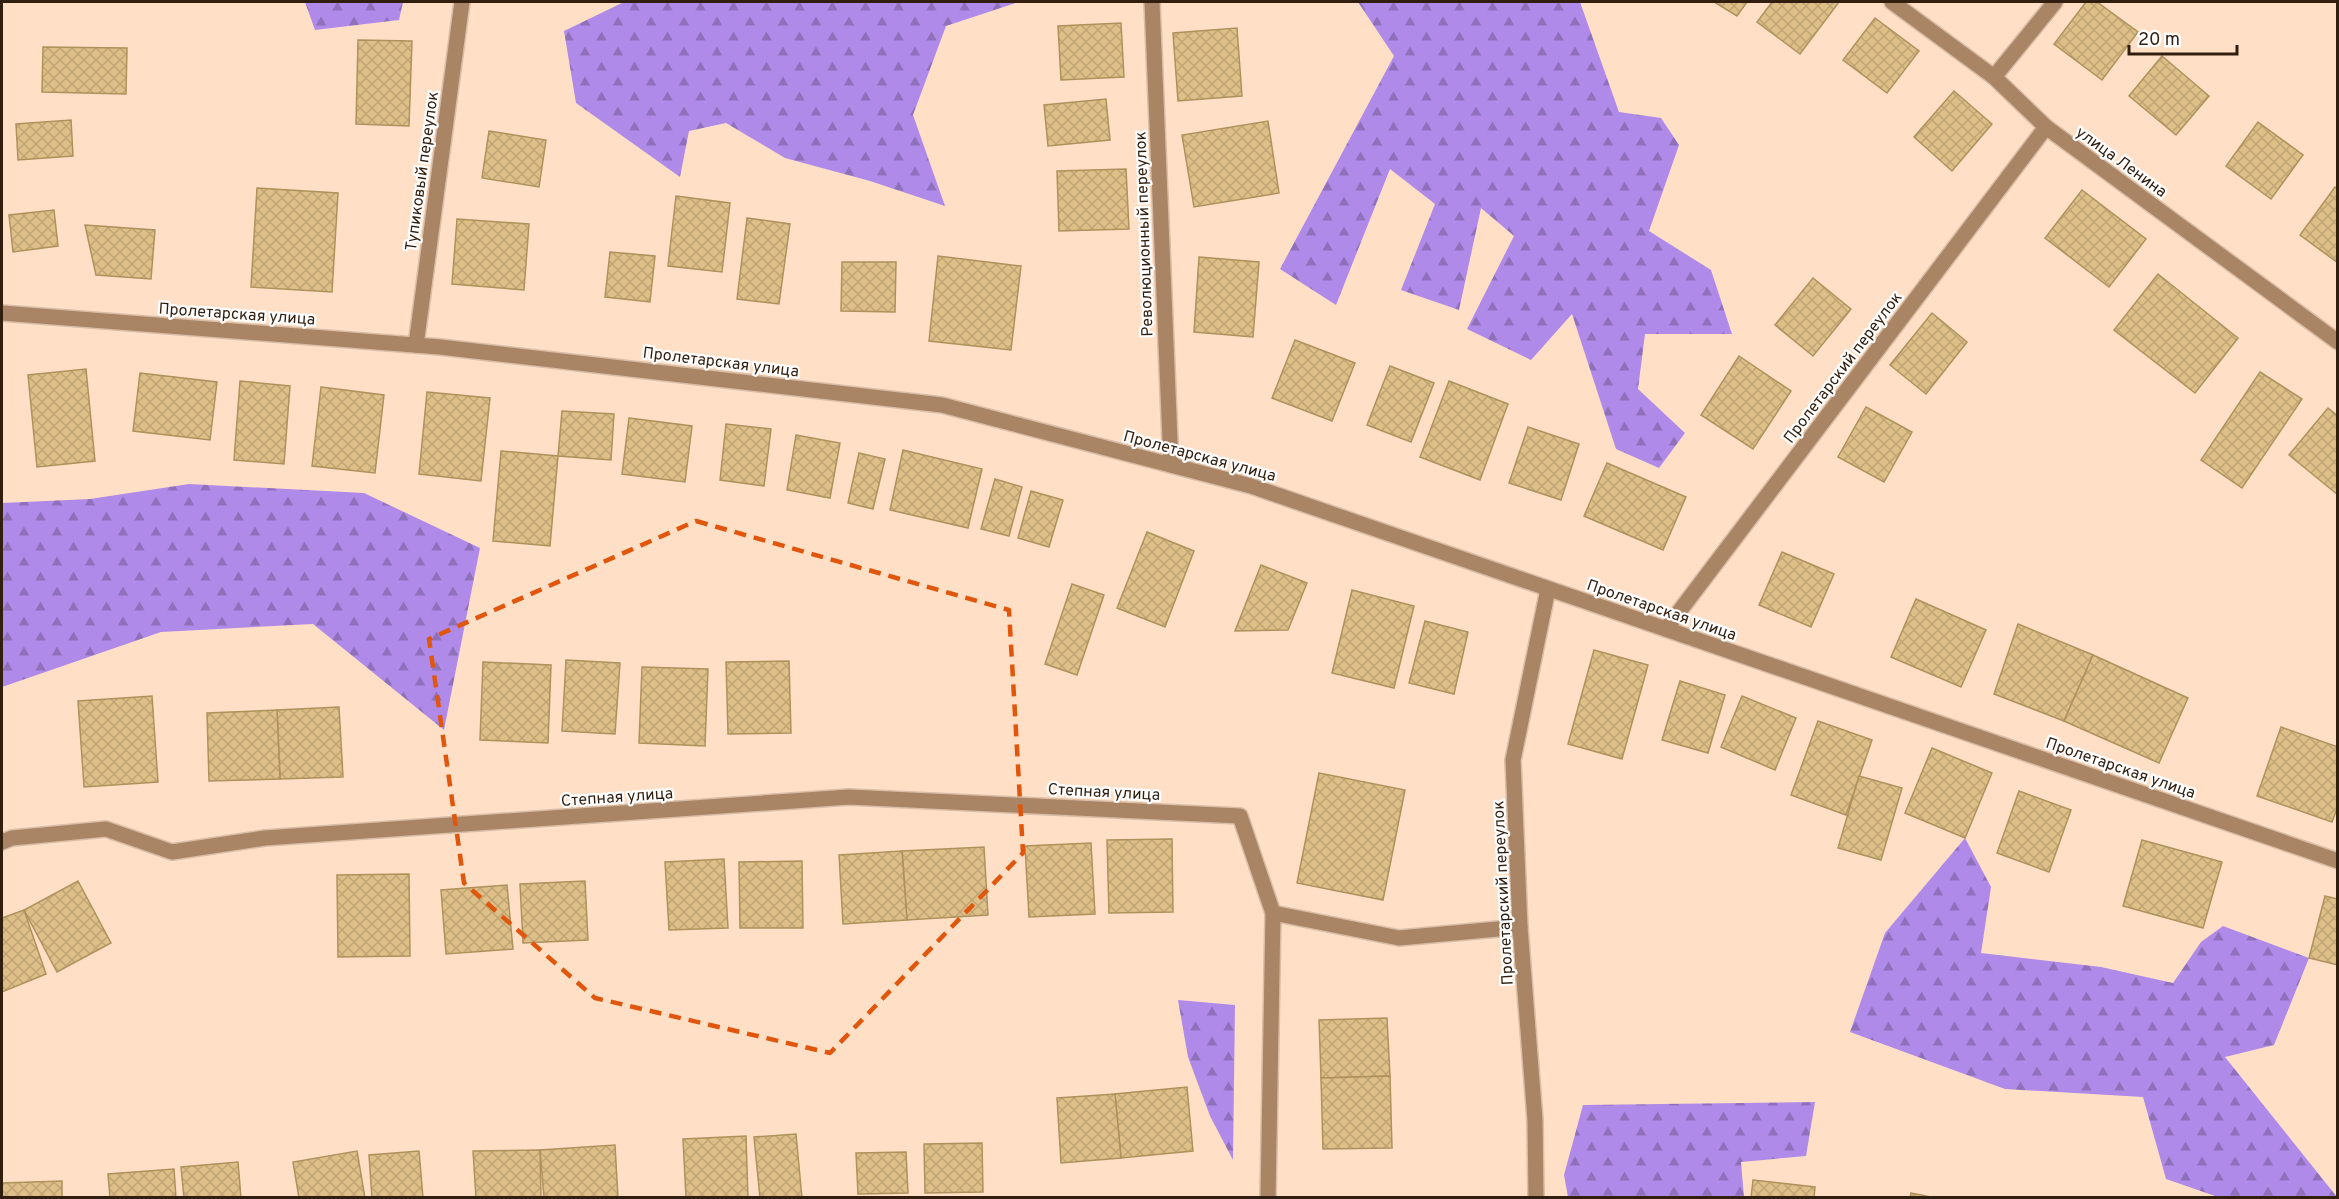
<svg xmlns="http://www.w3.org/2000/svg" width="2339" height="1199" viewBox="0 0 2339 1199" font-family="Overpass,sans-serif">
<defs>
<pattern id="forest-firs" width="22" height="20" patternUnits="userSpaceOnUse" patternTransform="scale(1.5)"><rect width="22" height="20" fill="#af8ae9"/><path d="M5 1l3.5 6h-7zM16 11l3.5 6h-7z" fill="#8f70bb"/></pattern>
<pattern id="building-cross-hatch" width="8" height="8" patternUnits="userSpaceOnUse" patternTransform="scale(1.5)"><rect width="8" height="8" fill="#debf88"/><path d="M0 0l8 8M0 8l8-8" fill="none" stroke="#bfa474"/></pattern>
</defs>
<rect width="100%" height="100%" fill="#ffe0c7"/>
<g fill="url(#forest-firs)">
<path d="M305,2H403L399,20L315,30Z"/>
<path d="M624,2H1019L946,26L913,115L945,206L870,181L785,158L726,123L689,131L680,177L576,103L564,31Z"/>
<path d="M1358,2H1580L1619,112L1661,118L1679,145L1649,231L1711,270L1732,334H1645L1638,389L1685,433L1659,468L1616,449L1572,314L1531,360L1467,329L1514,236L1481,208L1459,310L1401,290L1435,204L1390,169L1336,305L1280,269L1394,56Z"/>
<path d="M189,484L364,493L480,548L444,730L313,624L161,632L2,687V503L90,499Z"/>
<path d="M1965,838L1991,887L1981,953L2101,967L2173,983L2201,942L2223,926L2309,958L2274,1045L2225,1057L2337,1197H2218L2166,1179L2143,1097L2005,1089L1850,1032L1885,933Z"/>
<path d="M1178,1000L1235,1005L1233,1160L1210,1116L1188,1057Z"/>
<path d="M1815,1102L1806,1156L1741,1162L1744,1197H1568L1564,1175L1583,1105Z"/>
</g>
<g fill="url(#building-cross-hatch)" stroke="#af915c" stroke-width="1.5">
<path d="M1714,2H1747L1737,16Z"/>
<path d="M1772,2H1839L1800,54L1757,22Z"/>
<path d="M2086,2H2097L2138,32L2102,80L2054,44Z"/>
<path d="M1875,18L1919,51L1887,93L1843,60Z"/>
<path d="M1121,23L1124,77L1061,80L1058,26Z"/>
<path d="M1237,28L1242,96L1178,101L1173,33Z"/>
<path d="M358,40L412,41L409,126L356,124Z"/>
<path d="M43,47L127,48L126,94L42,92Z"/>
<path d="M2162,56L2209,96L2176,135L2129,96Z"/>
<path d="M1954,91L1992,124L1952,171L1914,137Z"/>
<path d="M1106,99L1110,140L1048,146L1044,105Z"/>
<path d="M71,120L73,156L18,160L16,124Z"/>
<path d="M1268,121L1279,193L1194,207L1182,135Z"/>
<path d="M2258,122L2303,155L2271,199L2226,166Z"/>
<path d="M489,131L546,140L539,187L482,178Z"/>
<path d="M1126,169L1129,229L1059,231L1057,171Z"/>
<path d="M2335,187L2338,189V263L2300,235Z"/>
<path d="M257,188L338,193L332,292L251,287Z"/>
<path d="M2082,190L2146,239L2109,287L2045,238Z"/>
<path d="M676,196L730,203L722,272L668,266Z"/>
<path d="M54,210L58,246L13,252L9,215Z"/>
<path d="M747,218L790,224L779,304L737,299Z"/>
<path d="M457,219L529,224L524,290L452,284Z"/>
<path d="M85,225L155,230L151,279L96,275Z"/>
<path d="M610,252L655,256L650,302L605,297Z"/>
<path d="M938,256L1021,266L1011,350L929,341Z"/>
<path d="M1199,257L1259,262L1253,337L1194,332Z"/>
<path d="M842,262H896L895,312L841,311Z"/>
<path d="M2158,274L2238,338L2195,393L2114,330Z"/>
<path d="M1813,278L1851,309L1813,356L1775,325Z"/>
<path d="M1932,313L1967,342L1926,394L1890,365Z"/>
<path d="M1295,340L1355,363L1332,421L1272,398Z"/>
<path d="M1739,356L1791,391L1753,449L1701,415Z"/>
<path d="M1390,366L1434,383L1411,442L1367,425Z"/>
<path d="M86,369L95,461L37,467L28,375Z"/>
<path d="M2260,372L2302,399L2242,488L2201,460Z"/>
<path d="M140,373L217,382L210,440L133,431Z"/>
<path d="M240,381L290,386L284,464L234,460Z"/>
<path d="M1449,381L1508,404L1480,480L1420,457Z"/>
<path d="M321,387L384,395L375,473L312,466Z"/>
<path d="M427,392L490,398L481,481L419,474Z"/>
<path d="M1866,407L1912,432L1884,482L1838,457Z"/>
<path d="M2328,408L2338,416V495L2289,455Z"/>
<path d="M562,411L614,414L611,460L558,456Z"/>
<path d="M629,418L692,426L685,482L622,474Z"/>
<path d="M726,424L771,429L764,486L720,480Z"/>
<path d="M1528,427L1579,444L1561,500L1509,483Z"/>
<path d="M796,435L840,443L830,498L787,490Z"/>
<path d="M903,450L982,469L968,528L890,510Z"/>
<path d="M501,451L558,456L550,546L493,541Z"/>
<path d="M859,453L885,459L873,509L848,503Z"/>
<path d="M1607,463L1686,497L1663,550L1584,516Z"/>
<path d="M995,479L1022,487L1009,536L981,529Z"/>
<path d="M1031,491L1063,500L1049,547L1018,538Z"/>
<path d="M1147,532L1194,551L1165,627L1117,608Z"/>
<path d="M1782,552L1834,574L1811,627L1759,605Z"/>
<path d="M1261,565L1307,583L1288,630L1235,631Z"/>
<path d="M1072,584L1104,595L1077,675L1045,664Z"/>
<path d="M1352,590L1414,606L1394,688L1332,673Z"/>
<path d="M1916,599L1986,630L1961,687L1891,657Z"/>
<path d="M1425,621L1468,632L1454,694L1409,683Z"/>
<path d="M2018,624L2093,655L2064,721L1994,694Z"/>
<path d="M1594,650L1648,665L1622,759L1568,744Z"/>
<path d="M2093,655L2188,698L2159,763L2064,721Z"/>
<path d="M566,660L620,663L615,734L562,731Z"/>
<path d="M789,661L791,733L728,734L726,662Z"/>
<path d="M483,662L551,665L548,743L480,740Z"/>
<path d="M642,667L708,669L705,746L639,743Z"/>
<path d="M1680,681L1725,695L1708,753L1662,740Z"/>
<path d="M152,696L158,782L84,787L78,701Z"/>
<path d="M1742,696L1796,718L1775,770L1721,747Z"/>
<path d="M339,707L343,777L280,779L277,710Z"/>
<path d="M277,710L280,779L209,781L207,713Z"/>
<path d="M1818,721L1872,740L1846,815L1791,795Z"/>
<path d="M2281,727L2338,747V806L2332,822L2257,796Z"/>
<path d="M1932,748L1992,773L1965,838L1905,813Z"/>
<path d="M1319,773L1405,790L1383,900L1297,883Z"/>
<path d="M1859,776L1902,788L1881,860L1838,848Z"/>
<path d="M2019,791L2071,810L2049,872L1997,853Z"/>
<path d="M1172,839L1173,912L1109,913L1107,840Z"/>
<path d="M2142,840L2222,862L2203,928L2123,906Z"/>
<path d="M1091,843L1095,914L1029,917L1025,846Z"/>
<path d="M984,847L988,915L907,920L902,851Z"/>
<path d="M902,851L907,920L843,924L839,855Z"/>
<path d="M724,859L728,928L669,930L665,862Z"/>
<path d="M802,861L803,928H740L739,862Z"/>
<path d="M409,874L410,956L338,957L337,875Z"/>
<path d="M78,881L111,943L57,972L24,910Z"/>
<path d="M585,881L588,940L523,943L520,884Z"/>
<path d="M507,885L513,949L446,954L441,890Z"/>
<path d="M2325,896L2338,899V965L2309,958Z"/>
<path d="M24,910L46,974L2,992V918Z"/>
<path d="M1387,1018L1390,1076L1321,1078L1319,1020Z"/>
<path d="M1390,1076L1392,1148L1323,1149L1321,1078Z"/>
<path d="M1187,1087L1193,1151L1121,1158L1115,1094Z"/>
<path d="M1115,1094L1121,1158L1061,1163L1057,1098Z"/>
<path d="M796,1134L802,1198H760L754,1137Z"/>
<path d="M746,1136L748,1198H686L683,1139Z"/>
<path d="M982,1143L983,1192L925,1193L924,1144Z"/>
<path d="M615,1145L618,1198H544L540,1150Z"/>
<path d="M540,1150L541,1198H476L473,1151Z"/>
<path d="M357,1151L365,1198H299L293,1162Z"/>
<path d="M419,1151L423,1198H372L369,1155Z"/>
<path d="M906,1152L908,1193L858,1194L856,1153Z"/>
<path d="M238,1162L241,1198H184L181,1167Z"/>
<path d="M174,1169L176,1198H110L108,1174Z"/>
<path d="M1753,1180L1815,1187L1814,1198H1751Z"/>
<path d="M62,1181V1198H2V1183Z"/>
<path d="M1911,1193L1936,1198H1910Z"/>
</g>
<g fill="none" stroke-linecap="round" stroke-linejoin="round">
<g stroke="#dabda6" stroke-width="18">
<g id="minor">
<path d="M1152,2L1171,465"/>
<path d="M1892,2L1994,77L2046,127L2338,342"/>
<path d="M1994,77L2055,2"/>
<path d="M2,313L440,347L942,405L1251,486L2338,861"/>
<path d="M416,345L462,2"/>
<path d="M1666,629L2046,127"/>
<path d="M2,842L12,838L106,829L172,852L265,838L849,797L1240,816L1273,913L1268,1198"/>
<path d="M1273,913L1399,938L1520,927"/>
<path d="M1536,1198L1535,1120L1520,927L1513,760L1548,589"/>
</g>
</g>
<use href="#minor" stroke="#a98465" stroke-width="15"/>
</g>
<path fill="none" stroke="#df560c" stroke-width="4.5" stroke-dasharray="12 8" stroke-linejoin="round" d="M696,521L1009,610L1023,853L830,1053L595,998L464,883L429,639Z"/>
<g text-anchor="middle" stroke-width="4.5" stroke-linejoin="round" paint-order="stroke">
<g font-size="16" fill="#311e0e" stroke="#fff">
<text transform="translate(2122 161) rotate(36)" y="6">улица Ленина</text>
<text transform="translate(421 171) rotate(-82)" y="6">Тупиковый переулок</text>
<text transform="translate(1143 234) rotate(-92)" y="6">Революционный переулок</text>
<text transform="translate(237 313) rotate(4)" y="6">Пролетарская улица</text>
<text transform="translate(721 361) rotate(7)" y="6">Пролетарская улица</text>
<text transform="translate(1842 367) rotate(-53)" y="6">Пролетарский переулок</text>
<text transform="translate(1200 455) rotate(15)" y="6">Пролетарская улица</text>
<text transform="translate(1662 609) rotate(19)" y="6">Пролетарская улица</text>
<text transform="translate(2121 767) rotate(19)" y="6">Пролетарская улица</text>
<text transform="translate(1104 791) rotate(3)" y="6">Степная улица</text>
<text transform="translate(617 796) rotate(-4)" y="6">Степная улица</text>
<text transform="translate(1502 893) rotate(-93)" y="6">Пролетарский переулок</text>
</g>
</g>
<rect width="2339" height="1199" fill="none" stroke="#311e0e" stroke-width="6"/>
<path d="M2129 45v9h108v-9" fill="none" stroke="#311e0e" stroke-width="3"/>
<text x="2138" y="45" font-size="18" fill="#311e0e" stroke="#ffffff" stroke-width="4.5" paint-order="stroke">20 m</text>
</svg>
